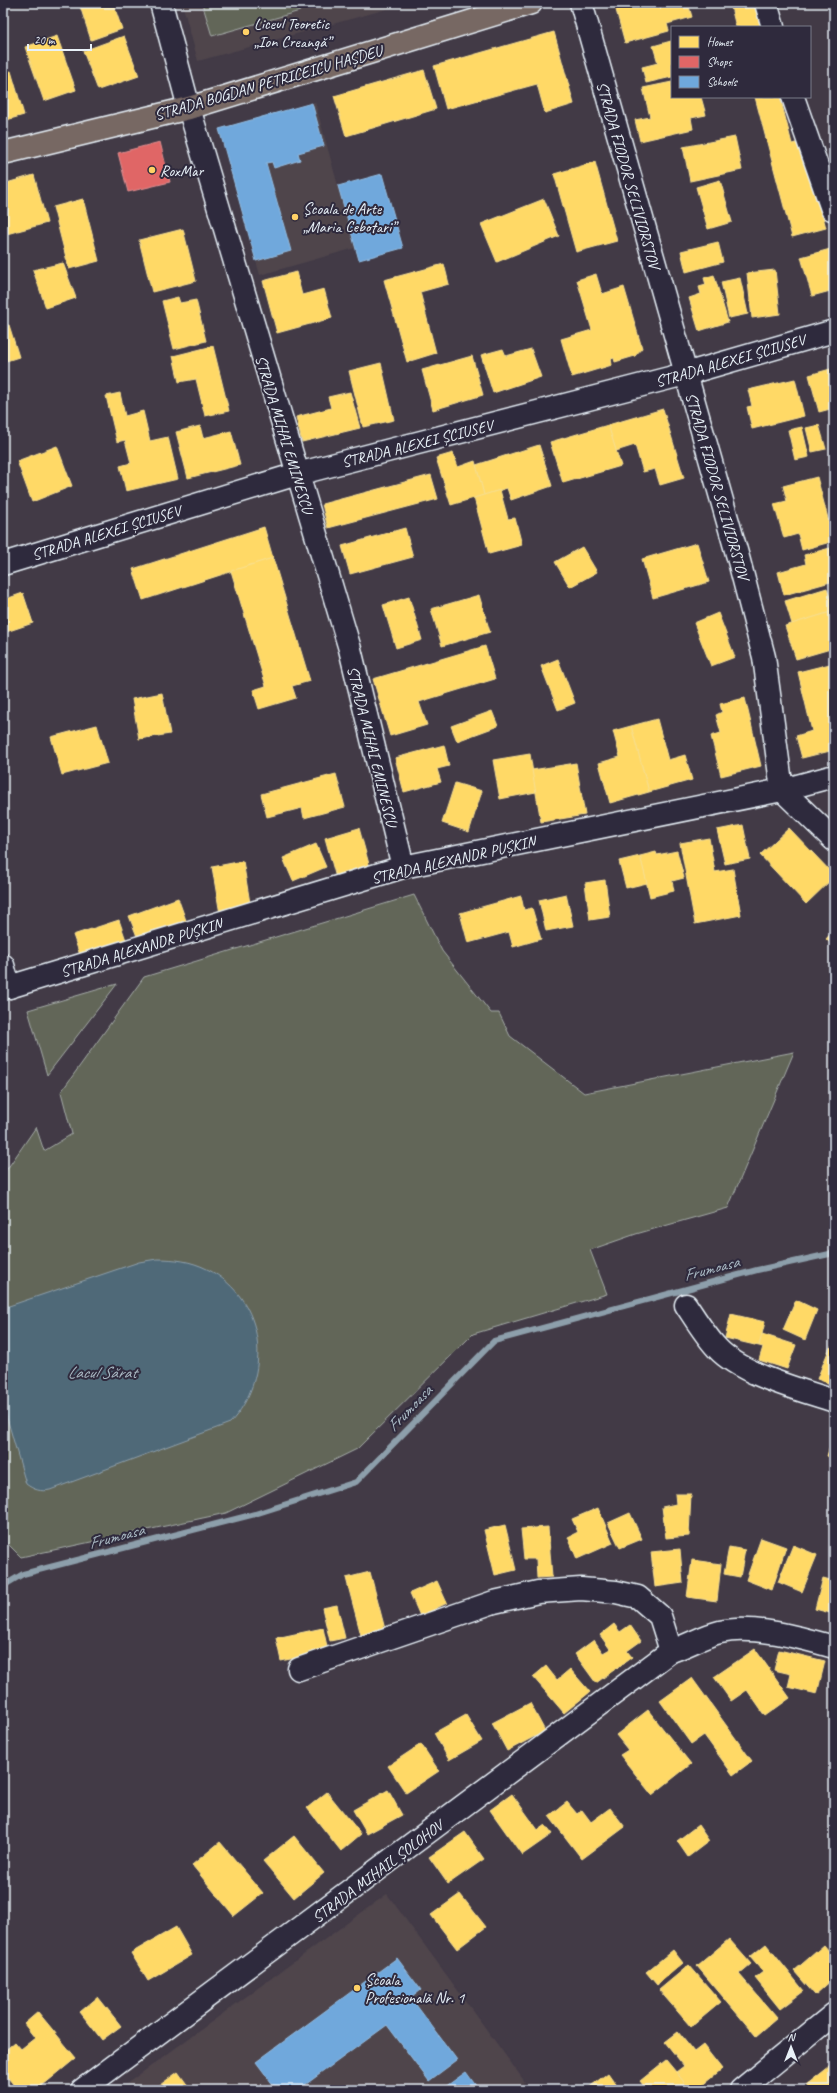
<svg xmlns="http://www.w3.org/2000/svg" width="837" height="2093" viewBox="0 0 837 2093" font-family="Caveat,sans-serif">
<rect width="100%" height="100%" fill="#423a46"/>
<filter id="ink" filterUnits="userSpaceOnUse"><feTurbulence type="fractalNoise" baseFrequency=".025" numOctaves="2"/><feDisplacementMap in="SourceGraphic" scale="8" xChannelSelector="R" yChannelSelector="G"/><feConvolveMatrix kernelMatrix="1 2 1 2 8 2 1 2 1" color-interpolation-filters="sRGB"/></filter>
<g filter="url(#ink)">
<g fill="#4f454c">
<path d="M182,3H409L198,61Z"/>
<path d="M315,102L355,248L260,275L219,129Z"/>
<path d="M387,1894L525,2082L514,2090H118Z"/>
</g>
<g fill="#626658" stroke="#a5aca8">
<path d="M202,3H297L300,11L212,36Z"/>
<path d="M414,895L442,951L491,1013H499L510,1036L584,1093L794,1052L728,1208L636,1234L590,1250L607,1294L473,1334L357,1449L226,1513L21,1557L3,1539V1175L36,1127L44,1151L72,1134L61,1092L144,977Z"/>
<path d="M117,984L47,1075L28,1010Z"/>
</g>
<path fill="#506978" stroke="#8d9fab" d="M157,1259C175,1259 191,1261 207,1269C267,1299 273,1377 230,1423L50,1490C41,1492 34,1490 26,1484L3,1404V1308L139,1262Z"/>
<g fill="#ffd966" stroke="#f8e092">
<path d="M79,3H113L122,29L91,40Z"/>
<path d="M642,3H688L692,17L667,24L669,31L625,43L616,10Z"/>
<path d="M730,3H758L765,27H736Z"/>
<path d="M554,32L574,104L545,113L537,84L446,109L434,66Z"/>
<path d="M57,36L76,90L44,101L25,47Z"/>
<path d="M124,36L139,76L98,90L83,51Z"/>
<path d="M671,41L672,77L646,83L642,67L658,63L653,46Z"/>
<path d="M424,70L436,109L346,136L334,96Z"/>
<path d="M11,71L24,115L3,121V73Z"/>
<path d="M672,82V97H701L706,115L691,118L693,129L640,141L635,120L650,117L643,88Z"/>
<path d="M755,97H780L792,144L803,141L826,228L792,237Z"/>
<path d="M735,137L742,170L690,181L683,147Z"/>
<path d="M595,162L617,241L576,252L554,174Z"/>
<path d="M34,175L47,223L3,235V184Z"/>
<path d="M720,180L732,222L708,229L696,187Z"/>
<path d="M83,199L99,261L69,269L53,207Z"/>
<path d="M544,199L559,236L497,262L481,224Z"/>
<path d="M183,229L196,281L152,292L139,240Z"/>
<path d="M718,242L723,262L686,272L681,251Z"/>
<path d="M834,248V290L812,296L801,257Z"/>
<path d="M63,263L76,298L46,308L33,270Z"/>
<path d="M444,264L449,284L420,292L436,353L407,362L384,280Z"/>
<path d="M775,270L780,314L752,318L747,273Z"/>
<path d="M296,272L302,295L324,289L332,318L277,333L263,281Z"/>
<path d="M596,274L602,294L624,287L642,348L635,356L615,362L614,358L611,359L612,365L572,377L561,339L592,330L577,280Z"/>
<path d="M714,275L728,322L699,331L689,298L701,294L699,287L706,285L704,278Z"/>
<path d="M740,278L748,314L729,318L721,282Z"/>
<path d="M178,297L180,303L196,300L206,341L174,349L162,301Z"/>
<path d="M9,325L19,357L3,362V326Z"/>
<path d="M213,346L229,411L205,416L196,379L179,382L173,356Z"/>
<path d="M503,349L506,356L531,349L541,377L493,393L481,355Z"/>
<path d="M472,356L483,395L433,410L422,370Z"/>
<path d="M381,363L394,420L363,427L349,371Z"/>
<path d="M834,368V408L819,412L809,375Z"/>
<path d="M795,379L804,416L752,429L747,407L752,406L748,390Z"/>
<path d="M350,392L360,428L302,442L296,417L331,408L328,397Z"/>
<path d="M120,393L125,416L143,411L150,441L168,437L178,479L126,491L120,466L131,463L125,440L117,442L106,396Z"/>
<path d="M663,409L684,478L660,485L655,469L643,472L635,445L616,451L608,425Z"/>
<path d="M608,425L621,466L563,483L550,442Z"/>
<path d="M819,425L826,449L812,452L806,428Z"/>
<path d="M200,426L203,438L231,431L240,465L188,478L176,432Z"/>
<path d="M802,427L809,457L795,460L788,430Z"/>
<path d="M539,445L552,486L511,500L507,488L484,495L476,465Z"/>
<path d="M57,446L72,486L32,502L17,461Z"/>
<path d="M453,453L458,467L475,461L484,495L451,505L436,458Z"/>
<path d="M431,475L438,499L328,528L322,504Z"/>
<path d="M817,477L834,541L802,550L798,534L784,538L774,504L787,501L783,486Z"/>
<path d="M500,490L508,519L515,518L522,545L489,554L474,498Z"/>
<path d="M264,527L273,558L143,600L133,569Z"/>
<path d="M405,528L413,557L350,574L342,546Z"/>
<path d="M697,543L709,582L653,598L642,559Z"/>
<path d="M582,547L597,572L570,587L555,562Z"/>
<path d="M830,548L834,562V581L784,595L778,572L806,564L804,555Z"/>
<path d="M273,558L310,681L292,686L296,698L259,709L253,690L266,686L231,571Z"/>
<path d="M827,588L834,611L792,624L785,601Z"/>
<path d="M23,593L33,623L3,633V600Z"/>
<path d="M479,595L490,632L442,646L431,609Z"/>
<path d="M409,597L422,640L396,648L383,605Z"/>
<path d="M834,611V648L796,659L785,626Z"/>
<path d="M718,613L735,657L711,666L694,623Z"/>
<path d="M485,646L495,679L419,702L427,725L390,736L373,679Z"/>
<path d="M558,659L575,703L558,710L541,666Z"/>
<path d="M834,663V750L802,758L796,736L812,731L798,672Z"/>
<path d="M162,693L170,734L139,739L132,699Z"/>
<path d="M745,698L761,766L721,776L711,736L721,733L716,715L722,712L720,704Z"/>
<path d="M492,711L498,726L457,741L451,726Z"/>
<path d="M657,719L668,760L685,755L692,780L649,792L631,726Z"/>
<path d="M97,725L108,763L62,775L51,737Z"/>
<path d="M631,726L649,792L610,803L599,763L620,757L613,731Z"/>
<path d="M444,745L449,766L437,769L441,782L404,792L395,758Z"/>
<path d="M530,754L536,792L500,799L493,760Z"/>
<path d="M576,763L585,815L541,822L532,770Z"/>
<path d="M336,774L345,807L304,818L302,808L267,817L261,794Z"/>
<path d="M455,783L482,791L469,832L442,823Z"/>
<path d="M743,825L750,859L725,864L717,830Z"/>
<path d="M359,828L372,875L338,885L325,838Z"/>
<path d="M789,828L834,875V877L806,904L760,855Z"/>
<path d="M709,838L715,872L733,869L741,915L695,924L680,843Z"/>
<path d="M316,844L326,867L293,881L283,858Z"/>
<path d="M677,851L684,878L672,881L674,891L650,897L640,856L656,852L657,855Z"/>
<path d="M640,856L647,883L626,888L619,861Z"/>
<path d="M243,861L251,909L220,914L212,867Z"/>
<path d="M605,880L610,917L590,920L585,883Z"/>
<path d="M566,894L573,926L546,931L539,900Z"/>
<path d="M521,896L524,910L532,908L541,939L513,947L509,932L468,943L460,913Z"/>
<path d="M178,898L188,926L140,944L129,916Z"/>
<path d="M119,920L127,943L81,958L73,935Z"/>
<path d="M834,930V946L826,939Z"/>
<path d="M796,1300L817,1310L805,1340L783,1330Z"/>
<path d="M731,1314L765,1322L759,1346L725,1338Z"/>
<path d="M762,1334L796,1345L787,1369L759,1360L763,1347L759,1346Z"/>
<path d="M830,1347L834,1349V1385L817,1379Z"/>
<path d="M834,1434V1458L827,1456Z"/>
<path d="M675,1494H691L689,1536L666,1538L662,1507L676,1504Z"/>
<path d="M598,1508L613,1543L577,1559L568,1537L578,1532L572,1519Z"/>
<path d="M630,1513L642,1539L620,1548L608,1523Z"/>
<path d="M505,1525L516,1570L495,1575L484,1530Z"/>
<path d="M548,1527L552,1577L537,1578L536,1559H524L521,1529Z"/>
<path d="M761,1538L786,1547L772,1590L746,1580Z"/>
<path d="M793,1545L817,1555L802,1592L778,1582Z"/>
<path d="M729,1547L745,1550L740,1577L724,1574Z"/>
<path d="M680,1549L683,1583L655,1587L651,1552Z"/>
<path d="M692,1560L721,1564L717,1601L687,1597Z"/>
<path d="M370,1572L386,1633L362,1639L346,1578Z"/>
<path d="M823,1578L834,1581V1614L815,1609Z"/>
<path d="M437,1581L447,1603L420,1616L410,1593Z"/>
<path d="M337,1605L345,1638L330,1641L322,1608Z"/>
<path d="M614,1624L620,1632L630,1625L641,1641L627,1651L632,1657L596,1683L575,1654L594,1640L603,1653L610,1649L600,1635Z"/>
<path d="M323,1628L328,1651L281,1661L276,1638Z"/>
<path d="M755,1649L790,1698L765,1716L747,1690L731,1701L714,1677Z"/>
<path d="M779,1650L825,1661L817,1694L788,1687L791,1674L774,1670Z"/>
<path d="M546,1666L557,1680L570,1669L590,1692L564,1713L533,1677Z"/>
<path d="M692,1678L752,1761L733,1775L704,1735L691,1744L660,1701Z"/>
<path d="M530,1703L545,1731L507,1751L492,1723Z"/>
<path d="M648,1710L691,1764L652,1795L620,1755L628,1750L616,1735Z"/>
<path d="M466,1715L482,1741L449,1760L434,1733Z"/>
<path d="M421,1744L439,1771L406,1793L388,1766Z"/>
<path d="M388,1790L402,1815L367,1834L353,1810Z"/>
<path d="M327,1792L361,1834L341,1851L307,1808Z"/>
<path d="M512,1794L538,1830L545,1825L552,1834L522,1855L490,1810Z"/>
<path d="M567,1802L577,1814L582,1810L591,1822L610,1808L625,1827L582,1859L549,1816Z"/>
<path d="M698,1825L709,1841L688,1857L677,1841Z"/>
<path d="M465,1832L484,1859L448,1884L429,1857Z"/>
<path d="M294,1836L324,1873L294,1898L263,1861Z"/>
<path d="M220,1842L263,1893L234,1916L192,1865Z"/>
<path d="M460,1894L486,1927L457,1949L431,1915Z"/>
<path d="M176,1927L192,1955L148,1981L131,1953Z"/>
<path d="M729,1939L751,1964L739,1974L777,2018L756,2036L697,1966Z"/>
<path d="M766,1944L804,1991L780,2009L755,1978L763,1972L750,1957Z"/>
<path d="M824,1945L834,1957V1978L815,1995L794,1971Z"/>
<path d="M673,1950L683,1963L657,1985L646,1972Z"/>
<path d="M689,1965L721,2002L691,2027L659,1990Z"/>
<path d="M98,1997L121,2026L102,2040L80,2012Z"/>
<path d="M38,2012L76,2058L37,2090H18L3,2072V2052L15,2042L21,2049L35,2038L24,2024Z"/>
<path d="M678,2032L694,2052L703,2045L722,2069L696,2090H690L676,2072L684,2066L665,2042Z"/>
<path d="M666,2060L676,2072L690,2090H647L640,2081Z"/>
<path d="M834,2063V2090H810L806,2085Z"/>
<path d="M178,2072L191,2090H153Z"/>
<path d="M608,2073L620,2090H587V2089Z"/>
</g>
<path fill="#e06666" stroke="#e29092" d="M160,142L170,182L128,192L118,153Z"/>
<g fill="#6fa8dc" stroke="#93bee4">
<path d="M312,103L324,146L298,153L300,160L274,168L272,162L266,163L291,251L256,261L219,129Z"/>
<path d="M382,174L403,248L359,260L338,186Z"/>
<path d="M397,1958L421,1990L411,1998L457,2060L429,2081L387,2025L298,2090H277L256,2062Z"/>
<path d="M466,2072L479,2090H441Z"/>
</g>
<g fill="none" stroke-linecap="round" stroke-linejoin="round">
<path stroke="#8d9fab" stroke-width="6" d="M3,1586L23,1574L255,1514L356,1482L494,1341L757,1270L834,1253"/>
<g stroke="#e8f1f8" stroke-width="25">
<g id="minor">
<path d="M161,3L189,108L350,649L403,867"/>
<path d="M581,3L739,561L764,657L782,790L834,840"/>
<path d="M766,3L773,27"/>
<path d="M793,97L832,209"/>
<path d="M3,564L297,474L685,374L834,331"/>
<path d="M3,965L9,987"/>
<path d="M9,987L403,867L782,790L834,776"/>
<path d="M686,1305C696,1320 705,1335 717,1348C742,1375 799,1389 834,1401"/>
<path d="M299,1669L494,1602L538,1592L581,1589L616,1592L638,1597L660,1616L671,1651"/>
<path d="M82,2090L671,1651C687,1646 703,1636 720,1632C753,1624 802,1638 834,1647"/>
<path d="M741,2090L834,2014"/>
</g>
</g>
<g stroke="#e8f1f8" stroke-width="25">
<path id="major" d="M3,153L189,108L531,3"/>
</g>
<use href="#minor" stroke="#2f2a3d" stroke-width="22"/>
<use href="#major" stroke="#776864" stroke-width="22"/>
</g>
</g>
<g fill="#ffd166" stroke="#2f2a3d" stroke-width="1.5">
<circle cx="246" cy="32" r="4"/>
<circle cx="152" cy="170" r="4"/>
<circle cx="295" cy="217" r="4"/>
<circle cx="357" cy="1988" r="4"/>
</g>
<g text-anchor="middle" stroke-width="4" stroke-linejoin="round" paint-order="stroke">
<g font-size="16" fill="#e8f1f8" stroke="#2f2a3d" text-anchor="start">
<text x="254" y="29">Liceul Teoretic<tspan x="254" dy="18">„Ion Creangă”</tspan></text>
<text x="160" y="176">RoxMar</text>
<text x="303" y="214">Școala de Arte<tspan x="303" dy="18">„Maria Cebotari”</tspan></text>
<text x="365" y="1985">Școala<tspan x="365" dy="18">Profesională Nr. 1</tspan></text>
</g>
<g font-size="16" fill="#e8f1f8" stroke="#2f2a3d">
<text transform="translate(268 82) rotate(-16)" y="6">STRADA BOGDAN PETRICEICU HAȘDEU</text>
<text transform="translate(629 175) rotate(74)" y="6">STRADA FIODOR SELIVIORSTOV</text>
<text transform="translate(730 360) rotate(-16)" y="6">STRADA ALEXEI ȘCIUSEV</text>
<text transform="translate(285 434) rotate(73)" y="6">STRADA MIHAI EMINESCU</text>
<text transform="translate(417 443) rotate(-14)" y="6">STRADA ALEXEI ȘCIUSEV</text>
<text transform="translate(718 486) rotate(74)" y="6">STRADA FIODOR SELIVIORSTOV</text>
<text transform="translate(106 532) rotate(-17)" y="6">STRADA ALEXEI ȘCIUSEV</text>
<text transform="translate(373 746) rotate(76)" y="6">STRADA MIHAI EMINESCU</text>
<text transform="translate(453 859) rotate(-13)" y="6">STRADA ALEXANDR PUȘKIN</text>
<text transform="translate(141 947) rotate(-17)" y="6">STRADA ALEXANDR PUȘKIN</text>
<text transform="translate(377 1871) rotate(-37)" y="6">STRADA MIHAIL ȘOLOHOV</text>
</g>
<g font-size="17" font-style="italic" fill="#abbbc5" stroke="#2f2a3d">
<text transform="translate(711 1268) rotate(-15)" y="6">Frumoasa</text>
<text x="102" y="1378">Lacul Sărat</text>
<text transform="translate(409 1408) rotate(-46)" y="6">Frumoasa</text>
<text transform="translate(116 1536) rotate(-15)" y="6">Frumoasa</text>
</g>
</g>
<rect width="837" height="2093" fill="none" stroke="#2f2a3d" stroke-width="16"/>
<rect x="8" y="8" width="821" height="2077" fill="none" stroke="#e8f1f8" stroke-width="1.5" filter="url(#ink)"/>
<rect x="671" y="26" width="140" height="72" fill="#2f2a3d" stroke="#797a88"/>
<rect x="679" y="36" width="20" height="12" fill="#ffd966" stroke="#797a88"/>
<text x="707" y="46" font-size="12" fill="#e8f1f8">Homes</text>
<rect x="679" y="56" width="20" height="12" fill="#e06666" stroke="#797a88"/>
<text x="707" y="66" font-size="12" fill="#e8f1f8">Shops</text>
<rect x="679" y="76" width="20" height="12" fill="#6fa8dc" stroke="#797a88"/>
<text x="707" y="86" font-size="12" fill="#e8f1f8">Schools</text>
<g transform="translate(791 2047)" stroke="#2f2a3d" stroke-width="3" paint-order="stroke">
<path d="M0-3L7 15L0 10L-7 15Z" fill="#e8f1f8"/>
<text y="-6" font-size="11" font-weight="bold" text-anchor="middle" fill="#e8f1f8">N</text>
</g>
<path d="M28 44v6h63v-6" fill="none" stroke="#e8f1f8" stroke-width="2"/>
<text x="34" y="44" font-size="12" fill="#e8f1f8" stroke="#2f2a3d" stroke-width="3" paint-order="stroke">20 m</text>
</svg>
